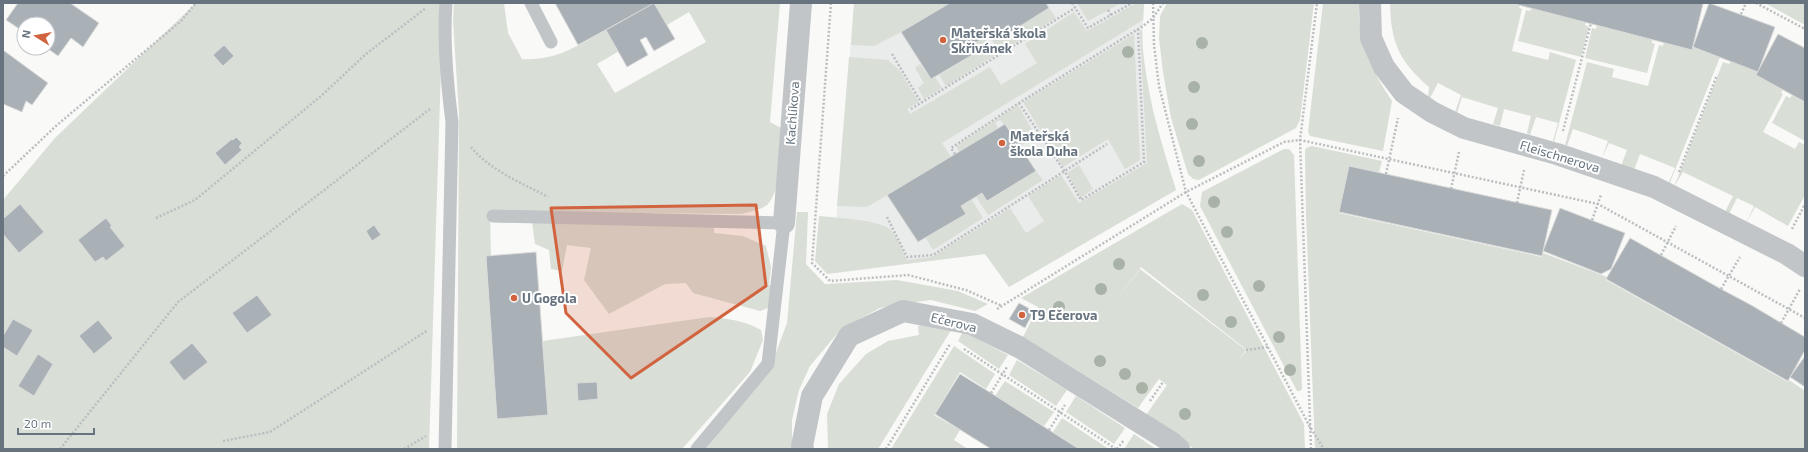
<svg xmlns="http://www.w3.org/2000/svg" width="1808" height="452" viewBox="0 0 1808 452" font-family="'Exo 2',sans-serif">
<rect width="100%" height="100%" fill="#f9f9f7"/>
<path fill="#eaebeb" d="M854,3H1144L1142,48L1155,125L1176,190L1009,287L985,254L832,273Z"/>
<g fill="#d9ded7" fill-rule="evenodd">
<path d="M196,3H443L429,449H3V200L55,138Z"/>
<path d="M454,3H504L508,33L522,59C556,61 577,46 606,30L619,51L597,64L615,93L706,42L689,12L667,25L654,3H780L770,122L781,128C780,151 783,186 768,204C762,210 750,211 742,214L490,212L491,256L486,257L497,418L548,415L543,341L709,317C726,318 746,321 761,330L763,340L750,372L682,449H457L459,114L453,21Z"/>
<path d="M854,3H950L901,32L874,46L851,45Z"/>
<path d="M1077,3H1121L1088,21Z"/>
<path d="M1136,3H1144L1143,20L942,143L951,157L867,207L837,206L849,57L888,60L900,71L919,102L907,109L910,114L990,67L1001,85L1037,63L1025,44L1074,12L1087,31Z"/>
<path d="M1167,3H1314L1300,120L1296,128L1199,180L1193,179L1188,174L1171,118L1163,72L1159,38L1160,16Z"/>
<path d="M1323,3H1359C1357,42 1371,69 1392,101L1383,151L1310,136L1308,132Z"/>
<path d="M1390,3H1511L1520,5L1519,8L1522,9L1512,51L1548,60L1550,52L1576,60L1554,142L1553,141L1558,123L1536,117L1530,135L1527,133L1531,116L1504,109L1500,126L1493,124L1498,108L1462,97L1457,113L1455,112L1461,95L1438,83L1430,98L1428,97L1429,87C1399,61 1391,43 1390,3Z"/>
<path d="M1765,3H1805V25Z"/>
<path d="M1049,8L1056,18L999,53L989,34L996,30L1001,38Z"/>
<path d="M1532,8L1586,22L1585,25L1589,27L1581,57L1518,41L1526,10L1530,11Z"/>
<path d="M1597,25L1652,39V43L1655,44L1647,73L1585,58L1592,28L1596,29Z"/>
<path d="M1142,30C1143,85 1160,138 1176,190L1009,287L985,254L827,274L815,261L819,216C836,218 878,219 891,230C897,236 903,252 907,260L932,257L1010,208L1026,233L1044,221L1028,196L1061,175L1079,203L1147,163L1140,31Z"/>
<path d="M1134,34L1140,160L1125,169L1108,139L1063,167L1023,102Z"/>
<path d="M985,37L995,55L946,86L939,75L979,51L975,43Z"/>
<path d="M1664,42L1692,49L1693,47L1720,57L1669,185L1668,184L1675,168L1640,154L1634,170L1621,166L1627,150L1609,143L1602,158L1608,141L1573,129L1567,146L1565,145L1587,62L1614,69L1612,77L1648,86L1659,45L1663,46Z"/>
<path d="M1731,61L1758,72L1756,75L1783,89L1781,93L1783,94L1763,132L1795,149L1799,142L1805,145V195L1788,226L1755,207L1746,223L1754,206L1737,198L1729,214L1725,212L1733,196L1683,172L1674,187L1723,62L1729,64Z"/>
<path d="M920,64L931,79L935,77L942,88L924,99L918,88L924,83L915,68Z"/>
<path d="M1792,95L1805,102V141L1772,123L1786,96L1790,98Z"/>
<path d="M1018,105L1036,137L1020,146L1006,124H1004L1000,120L995,123L998,128L959,152L956,146Z"/>
<path d="M1312,146L1382,161L1379,172L1349,166L1339,213L1542,257L1543,253L1607,277L1606,280L1788,382L1789,380L1805,391V449H1315L1306,215L1305,151L1306,148Z"/>
<path d="M1284,149H1289L1294,155L1302,389L1300,391H1297L1200,206L1202,192Z"/>
<path d="M1079,165L1093,189L1081,198L1067,173Z"/>
<path d="M1036,171L1043,180L988,215L976,197L982,193L988,201Z"/>
<path d="M972,200L983,218L933,250L926,238L966,214L961,206Z"/>
<path d="M1182,204L1192,210L1304,424L1305,449H1194L1146,415L1167,385L1159,379L1138,408L1023,337L1038,307L1021,298ZM1141,267L1247,350L1238,361L1246,350L1140,269L1111,307Z"/>
<path d="M797,212H808L806,264L825,284L897,280L958,291L988,304L975,311L931,300L894,305L880,308L841,329L810,366L799,390L792,420V449H706L771,366L787,323Z"/>
<path d="M532,222L714,224V233L743,236L766,246L771,267L769,285H775L773,306L760,311L693,293L686,283L665,284L609,314L584,280L591,248L567,245L562,271L551,269L549,250L535,244Z"/>
<path d="M932,323L953,327L878,449H828L827,414L839,384L866,354L888,341L919,335L918,326Z"/>
<path d="M963,331L1008,355L999,369L958,341Z"/>
<path d="M954,346L995,374L986,389L960,372L934,415L960,430L954,440L968,449H891Z"/>
<path d="M1017,360L1067,390L1056,406L1009,375Z"/>
<path d="M1005,381L1054,412L1044,426L995,396Z"/>
<path d="M1076,396L1125,428L1114,444L1066,412Z"/>
<path d="M1062,418L1109,449H1079L1053,432Z"/>
<path d="M1134,434L1156,449H1124Z"/>
</g>
<g fill="#a9b0b6" stroke="#dbdbda">
<path d="M18,3H70L99,23L83,47L71,38L58,56L47,48H48V24H24V32L6,20Z"/>
<path d="M555,3H655L578,45Z"/>
<path d="M654,3L675,39L654,51L646,37L640,40L648,55L627,67L606,30Z"/>
<path d="M950,3H1046L1049,8L1001,38L996,30L975,43L979,51L931,79L901,32Z"/>
<path d="M1511,3H1701L1703,4L1692,50Z"/>
<path d="M1709,3L1775,27L1758,72L1693,47Z"/>
<path d="M1778,34L1805,48V102L1756,75Z"/>
<path d="M224,45L234,56L223,66L213,55Z"/>
<path d="M3,50L48,83L32,105L26,101L22,112L3,104Z"/>
<path d="M1005,124L1036,171L987,201L982,193L961,206L966,214L918,242L887,195Z"/>
<path d="M236,137L242,143L239,147L242,150L225,165L215,153L232,139L233,140Z"/>
<path d="M1349,166L1552,210L1542,256L1339,212Z"/>
<path d="M20,204L44,232L19,253L3,234V219Z"/>
<path d="M1560,208L1625,233L1611,269L1601,274L1543,251Z"/>
<path d="M106,218L112,226L110,227L125,246L106,261L103,257L95,262L78,240Z"/>
<path d="M374,225L381,235L372,241L366,231Z"/>
<path d="M1630,238L1721,289L1751,305L1805,337V350L1788,381L1606,279Z"/>
<path d="M536,252L548,415L497,419L486,256Z"/>
<path d="M257,295L272,315L247,333L232,313Z"/>
<path d="M1019,303L1034,311L1025,328L1009,319Z"/>
<path d="M13,319L33,330L17,356L3,347V336Z"/>
<path d="M98,320L113,338L94,354L79,336Z"/>
<path d="M192,343L208,362L184,381L169,362Z"/>
<path d="M38,354L53,364L34,396L18,386Z"/>
<path d="M1805,356V387L1790,377Z"/>
<path d="M960,374L991,393L1079,449H991L935,414Z"/>
<path d="M597,382L598,399L578,401L577,383Z"/>
</g>
<g fill="none" stroke-linecap="round" stroke-linejoin="round">
<g stroke="#bbbec0" stroke-width="2.5" stroke-dasharray="2 2" stroke-linecap="butt">
<path d="M831,3L812,263L830,281L908,275L966,290L1002,306"/>
<path d="M1072,3L1088,28L1132,3"/>
<path d="M1153,3L1154,45L1159,86L1186,192L1310,427L1324,449"/>
<path d="M1756,3L1805,29"/>
<path d="M1108,10L1111,15"/>
<path d="M1741,14L1746,3"/>
<path d="M892,54L921,102"/>
<path d="M1019,103L1065,172L1081,200L1144,162L1138,29"/>
<path d="M911,109L1075,8"/>
<path d="M1563,131L1591,23"/>
<path d="M471,147C491,171 520,182 548,197"/>
<path d="M955,154L951,148L1019,103L1143,26L1153,18L1163,3"/>
<path d="M1679,172L1717,75"/>
<path d="M1386,174L1398,118"/>
<path d="M3,176L57,125L181,21L196,3"/>
<path d="M1451,189L1459,152"/>
<path d="M1517,203L1524,170"/>
<path d="M887,217L907,257L933,255L1107,144"/>
<path d="M156,218L195,200L321,96L366,54L426,8"/>
<path d="M1592,220L1601,195"/>
<path d="M1792,229L1805,204"/>
<path d="M1661,255L1676,226"/>
<path d="M1721,289L1740,257"/>
<path d="M997,309L1186,192L1284,142L1300,140L1598,204L1805,318"/>
<path d="M1781,323L1800,289"/>
<path d="M964,349L1116,449"/>
<path d="M1246,350L1268,347"/>
<path d="M991,393L1007,367"/>
<path d="M1150,401L1163,382"/>
<path d="M1049,430L1065,405"/>
<path d="M223,441L270,432L428,330"/>
<path d="M60,449L178,302L430,109"/>
<path d="M404,449L426,436"/>
<path d="M886,449L950,344"/>
<path d="M1117,449L1124,440"/>
<path d="M1311,449L1300,140L1317,3"/>
</g>
<g stroke="#c1c5c8" stroke-width="13">
<path d="M531,3L551,42"/>
<path d="M493,216L784,223L768,364L697,449"/>
<path d="M445,449L452,122C447,83 443,42 446,3"/>
</g>
<g stroke="#c1c5c8" stroke-width="22">
<path d="M1370,3L1371,38L1384,67L1404,93L1432,112L1464,128L1557,154L1654,187L1787,254L1805,266"/>
<path d="M784,223L801,3"/>
<path d="M803,449L802,446L812,396L849,336L903,311L972,324L1019,347L1171,442L1179,449"/>
</g>
</g>
<g fill="#a9b2a7">
<circle cx="1202" cy="43" r="6"/>
<circle cx="1128" cy="52" r="6"/>
<circle cx="1194" cy="87" r="6"/>
<circle cx="1192" cy="124" r="6"/>
<circle cx="1199" cy="161" r="6"/>
<circle cx="1214" cy="202" r="6"/>
<circle cx="1227" cy="232" r="6"/>
<circle cx="1119" cy="264" r="6"/>
<circle cx="1259" cy="286" r="6"/>
<circle cx="1101" cy="289" r="6"/>
<circle cx="1203" cy="295" r="6"/>
<circle cx="1059" cy="307" r="6"/>
<circle cx="1231" cy="322" r="6"/>
<circle cx="1279" cy="337" r="6"/>
<circle cx="1100" cy="361" r="6"/>
<circle cx="1290" cy="370" r="6"/>
<circle cx="1125" cy="374" r="6"/>
<circle cx="1142" cy="388" r="6"/>
<circle cx="1185" cy="414" r="6"/>
</g>
<path fill="#d2633f" fill-opacity="0.2" stroke="#d2633f" stroke-width="3" stroke-linejoin="round" d="M756,205L766,286L631,378L566,313L551,208Z"/>
<g fill="#d2633f" stroke="#fff" stroke-width="1.5">
<circle cx="943" cy="40" r="4"/>
<circle cx="1002" cy="143" r="4"/>
<circle cx="514" cy="298" r="4"/>
<circle cx="1022" cy="315" r="4"/>
</g>
<g text-anchor="middle" stroke-width="4" stroke-linejoin="round" paint-order="stroke">
<g font-size="13" font-weight="bold" fill="#67747f" stroke="#fff" text-anchor="start">
<text x="951" y="38">Mateřská škola<tspan x="951" dy="15">Skřivánek</tspan></text>
<text x="1010" y="141">Mateřská<tspan x="1010" dy="15">škola Duha</tspan></text>
<text x="522" y="303">U Gogola</text>
<text x="1030" y="320">T9 Ečerova</text>
</g>
<g font-size="13" fill="#67747f" stroke="#fff">
<text transform="translate(792 113) rotate(-86)" y="5">Kachlíkova</text>
<text transform="translate(1560 156) rotate(17)" y="5">Fleischnerova</text>
<text transform="translate(954 322) rotate(14)" y="5">Ečerova</text>
</g>
</g>
<rect width="1808" height="452" fill="none" stroke="#67747f" stroke-width="8"/>
<g transform="translate(36 36) rotate(281)"><circle r="19" fill="#ffffff" stroke="#c2c7cc"/>
<path d="M0-3L7 15L0 10L-7 15Z" fill="#d2633f"/>
<text y="-6" font-size="11" font-weight="bold" text-anchor="middle" fill="#67747f">N</text>
</g>
<path d="M18 428v6h76v-6" fill="none" stroke="#67747f" stroke-width="2"/>
<text x="24" y="428" font-size="12" fill="#67747f" stroke="#ffffff" stroke-width="3" paint-order="stroke">20 m</text>
</svg>
